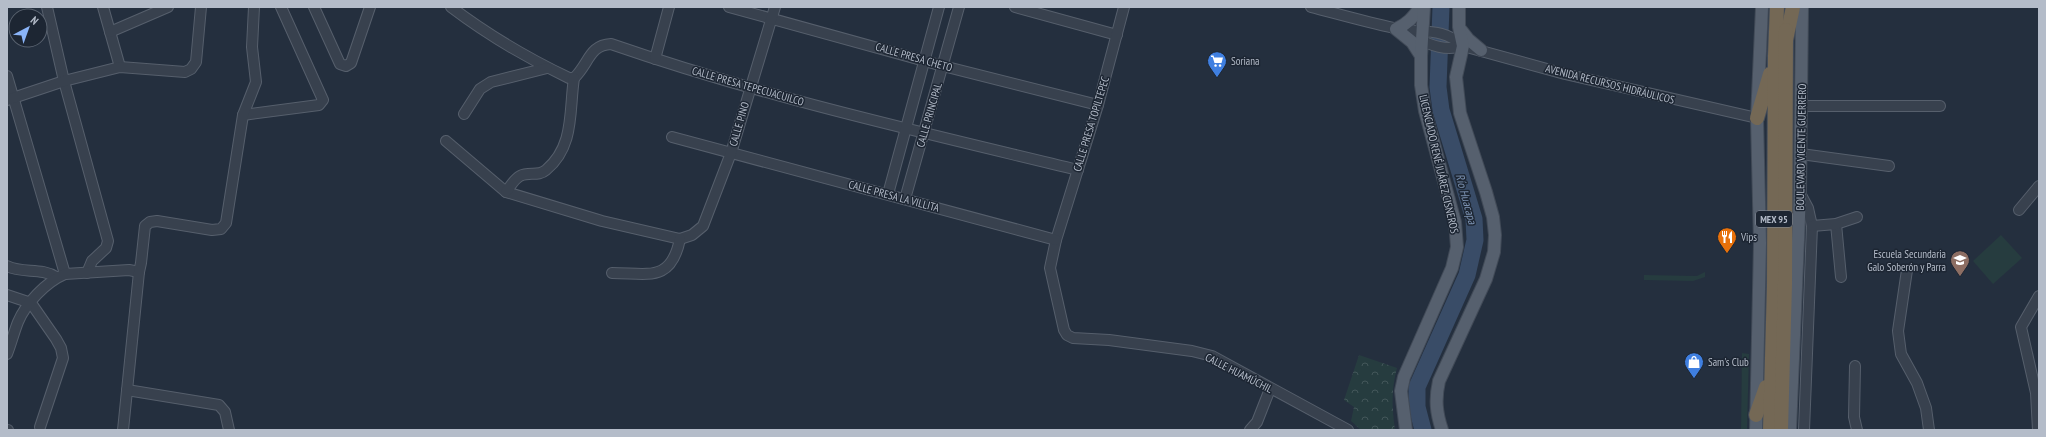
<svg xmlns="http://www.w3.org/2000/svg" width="2046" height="437" viewBox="0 0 2046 437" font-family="'PT Sans Narrow',sans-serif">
<defs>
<pattern id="forest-crowns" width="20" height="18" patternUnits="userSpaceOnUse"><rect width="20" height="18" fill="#263c3f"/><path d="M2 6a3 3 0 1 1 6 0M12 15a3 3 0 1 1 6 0" fill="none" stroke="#435659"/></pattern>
</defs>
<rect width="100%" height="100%" fill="#242f3e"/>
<path fill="url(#forest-crowns)" d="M1359,355L1397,368C1391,390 1392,408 1395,430H1361L1351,421L1354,407L1344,400Z"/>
<g fill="#263c3f">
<path d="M2001,235L2022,258L1993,284L1973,261Z"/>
<path d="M1705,272V277L1693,281L1644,280V275L1697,276Z"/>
<path d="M1742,353L1749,354L1747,430H1741Z"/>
</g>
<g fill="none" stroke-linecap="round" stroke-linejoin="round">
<path stroke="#394c67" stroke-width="17" d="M1423,430L1417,407V387L1467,275L1475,240L1474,219L1441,110L1438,87L1441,7"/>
<g stroke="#565f6c" stroke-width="12">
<g id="minor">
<path d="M47,7L64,81L108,241L106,248L92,261L87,273"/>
<path d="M103,7L120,67"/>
<path d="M314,7L340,64L346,66L351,63L370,7"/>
<path d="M451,7C488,35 527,58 569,78H574C589,64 589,45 611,44C764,97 921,132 1078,170"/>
<path d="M729,7L943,66L1098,105"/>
<path d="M1015,7L1117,35"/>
<path d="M1124,7L1098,105L1056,240L1050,268L1064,330L1067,335L1073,338L1109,340L1192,351L1212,356L1348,430"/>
<path d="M1311,7C1338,14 1366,22 1394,28C1419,34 1442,26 1463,46L1565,74L1757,118"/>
<path d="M110,32L168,7"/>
<path d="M1416,38C1432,46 1446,51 1463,46"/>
<path d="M655,59L669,7"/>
<path d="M7,76L65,274"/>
<path d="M7,100L64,81L120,67L185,72L191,69L196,62L201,7"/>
<path d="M1802,106H1940"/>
<path d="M464,114L480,89L491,82L547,68"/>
<path d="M243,115L319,105L323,100L281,7"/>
<path d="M672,137L1056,240"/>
<path d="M446,141L506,192L602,221L680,239L692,235L703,226L731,153L775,7"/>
<path d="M1801,154L1889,166"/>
<path d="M506,192C510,187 514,179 520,176C529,171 538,177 546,170C575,146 569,110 574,78"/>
<path d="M1800,193L1808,208L1812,226L1804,430"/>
<path d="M888,194L939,7"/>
<path d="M905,199L959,7"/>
<path d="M2019,210L2039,186"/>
<path d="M1836,224L1841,277"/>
<path d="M1812,226L1836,224L1857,217"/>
<path d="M7,266C23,274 41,267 56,277"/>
<path d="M1907,270L1898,331L1901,354L1917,383L1926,408L1929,430"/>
<path d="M612,273C648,273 671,283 680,239"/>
<path d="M7,295L31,303L56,339L61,348L63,358L40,427"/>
<path d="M7,354C11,344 14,332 18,322C26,303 46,282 65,274L129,270L139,272"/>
<path d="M1855,366L1854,417L1857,430"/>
<path d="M127,390L219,405L225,412L229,430"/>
<path d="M7,430H8"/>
<path d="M123,430L139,272L141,263L145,226L150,222L157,221L212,230L221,229L226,223L243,115L256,82L252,47L254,7"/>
<path d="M1250,430L1257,422L1270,389"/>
<path d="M2038,430L2036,393L2021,327L2039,296"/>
</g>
</g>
<g stroke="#414a57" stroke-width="14">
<g id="major">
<path d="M1420,7C1413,18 1407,24 1396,29L1412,42L1421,56"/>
<path d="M1461,30L1468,39L1481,50"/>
<path d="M1406,430L1401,391L1404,377L1452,268L1457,247L1455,222L1425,111L1421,85V56L1424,7"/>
<path d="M1442,430C1436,412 1435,399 1439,381L1486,279L1494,252L1495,235L1493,217L1486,192L1460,113L1456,77L1463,46L1459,27V7"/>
<path d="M1756,430L1760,243L1757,118L1762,7"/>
<path d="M1790,430L1800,193L1802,7"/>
</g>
</g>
<g stroke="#434c59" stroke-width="16">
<g id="highway">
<path d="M1786,40L1793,7"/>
<path d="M1757,118L1770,74"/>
<path d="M1756,415L1766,387"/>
<path d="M1770,430L1774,286L1775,56L1777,7"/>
<path d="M1781,430L1785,284L1786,30"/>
</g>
</g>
<use href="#minor" stroke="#38414e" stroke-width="10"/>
<use href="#major" stroke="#56606e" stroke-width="12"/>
<use href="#highway" stroke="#746855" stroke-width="14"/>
</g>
<defs>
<g id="supermarket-pin" transform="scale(1)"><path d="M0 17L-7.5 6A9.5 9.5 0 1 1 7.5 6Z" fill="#3f7fe0" stroke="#1d2633"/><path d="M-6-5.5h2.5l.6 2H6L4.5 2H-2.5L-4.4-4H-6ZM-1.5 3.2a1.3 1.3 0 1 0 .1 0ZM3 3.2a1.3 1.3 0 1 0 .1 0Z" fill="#fff"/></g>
<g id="restaurant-pin" transform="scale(1)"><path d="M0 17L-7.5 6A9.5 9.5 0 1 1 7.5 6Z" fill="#e8710a" stroke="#1d2633"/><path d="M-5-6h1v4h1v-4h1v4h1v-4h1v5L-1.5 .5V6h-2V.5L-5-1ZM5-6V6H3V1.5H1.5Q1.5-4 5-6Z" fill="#fff"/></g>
<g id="school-pin" transform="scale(1)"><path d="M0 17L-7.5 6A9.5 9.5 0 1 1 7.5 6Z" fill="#8d6e63" stroke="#1d2633"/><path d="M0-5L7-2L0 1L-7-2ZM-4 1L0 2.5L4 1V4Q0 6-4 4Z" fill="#fff"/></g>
<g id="shop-pin" transform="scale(1)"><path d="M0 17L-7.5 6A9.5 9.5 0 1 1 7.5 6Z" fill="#3f7fe0" stroke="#1d2633"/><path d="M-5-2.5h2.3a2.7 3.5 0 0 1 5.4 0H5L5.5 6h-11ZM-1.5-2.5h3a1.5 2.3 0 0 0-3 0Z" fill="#fff"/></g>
</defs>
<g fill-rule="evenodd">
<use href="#supermarket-pin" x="1217" y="61"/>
<use href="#restaurant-pin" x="1727" y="237"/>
<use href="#school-pin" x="1960" y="260"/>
<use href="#shop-pin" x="1694" y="362"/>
</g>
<g text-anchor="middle" stroke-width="3" stroke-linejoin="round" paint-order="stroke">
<rect fill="#1d2633" stroke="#878f9c" stroke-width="1" x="1756" y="211" width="36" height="16" rx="3"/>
<g font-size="10" font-weight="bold" fill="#b4bcc9">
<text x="1774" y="223">MEX 95</text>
</g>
<g font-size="11" fill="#b4bcc9" stroke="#1d2633">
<text transform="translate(914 57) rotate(16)" y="4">CALLE PRESA CHETO</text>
<text transform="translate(1610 84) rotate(14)" y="4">AVENIDA RECURSOS HIDRÁULICOS</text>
<text transform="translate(748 86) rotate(16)" y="4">CALLE PRESA TEPECUACUILCO</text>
<text transform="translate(929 115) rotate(-74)" y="4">CALLE PRINCIPAL</text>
<text transform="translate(739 124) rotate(-74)" y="4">CALLE PINO</text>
<text transform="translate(1091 124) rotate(-73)" y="4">CALLE PRESA TOPILTEPEC</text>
<text transform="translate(1801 147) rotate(-89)" y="4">BOULEVARD VICENTE GUERRERO</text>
<text transform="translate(1439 164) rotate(77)" y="4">LICENCIADO RENÉ JUÁREZ CISNEROS</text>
<text transform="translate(894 196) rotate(15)" y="4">CALLE PRESA LA VILLITA</text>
<text transform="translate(1239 373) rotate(27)" y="4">CALLE HUAMÚCHIL</text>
</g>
<g font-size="11" fill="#b4bcc9" stroke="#1d2633" text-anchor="start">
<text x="1231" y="65">Soriana</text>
<text x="1741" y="241">Vips</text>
<text x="1946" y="258" text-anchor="end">Escuela Secundaria<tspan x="1946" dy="13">Galo Soberón y Parra</tspan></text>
<text x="1708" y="366">Sam's Club</text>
</g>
<g font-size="12" font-style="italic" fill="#7c92b1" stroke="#1d2633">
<text transform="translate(1466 199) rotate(75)" y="4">Río Huacapa</text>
</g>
</g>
<rect width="2046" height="437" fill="none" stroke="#b4bcc9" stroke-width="16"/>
<g transform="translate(28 28) rotate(41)"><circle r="19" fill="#1d2633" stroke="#59626f"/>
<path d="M0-3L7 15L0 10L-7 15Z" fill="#8ab4f8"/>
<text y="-6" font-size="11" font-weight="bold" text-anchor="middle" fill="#b4bcc9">N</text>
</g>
</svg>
